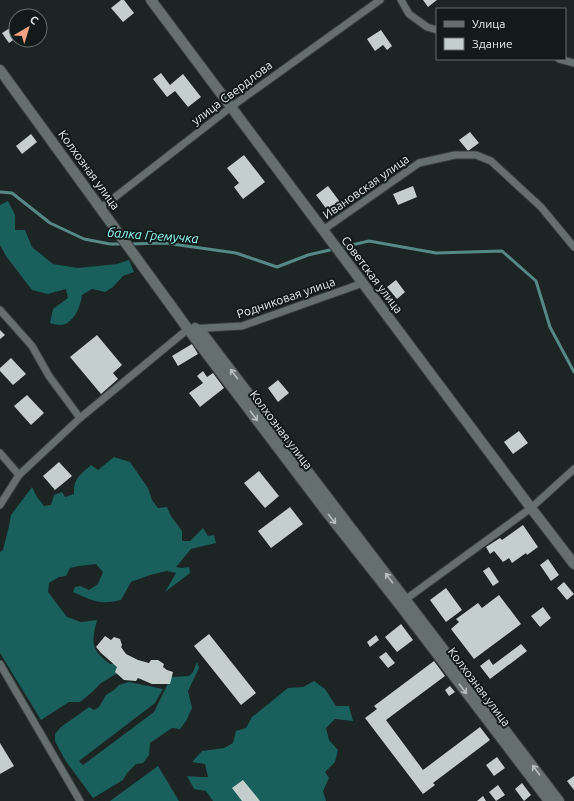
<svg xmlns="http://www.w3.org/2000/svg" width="574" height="801" viewBox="0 0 574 801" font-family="Ubuntu,sans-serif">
<rect width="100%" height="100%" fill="#1c2424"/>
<g fill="#195f5c">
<path d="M8,201L15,215V230H25L32,247L53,264L78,268L117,264L129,260L134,272L123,276L113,287L105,292L92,289L82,295C81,306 73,325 60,325C57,325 53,324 50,323L53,309L68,298L66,289L48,294L32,290L6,256L0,245V205Z"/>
<path d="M114,457L130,462L148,488L152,500L158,508L167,507L171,516L182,531V541H190L203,528L208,536L214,535L216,543L191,549L176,567L182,568L189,567L190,573L165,592L176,573L167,571L150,575L131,582L121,600C99,605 93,601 73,592L75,587L80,586L89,590L98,584L103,572L96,564L79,566L70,568L66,576L59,577L49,583L48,592L67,617L81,622L97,620C91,644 91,649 110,664L117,663L121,671L101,683L91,693L80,702H69L41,720L0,653V552L3,550L9,526L11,515L32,487L37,497L44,506L51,505L54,495L62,492L65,497L74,494C73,478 81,474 91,465L98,470Z"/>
<path d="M197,662L199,668L188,691L192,708L186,721L180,729L172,728L150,743L149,755L143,763L136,764L127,773L123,780L93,798L65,760L55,741V734L61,727L89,707L94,710L99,707L106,695L114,690L119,685L129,682L163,689L155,703L79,761L83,765L154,712L171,677L189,676L193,672Z"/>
<path d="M314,681L325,689L336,706H349L353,721L335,719L326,728L329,740L338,750L335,762L325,772L329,778L323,791L326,801H213L206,791L194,789L187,776L200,777H208L205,764L192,762L202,751L224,748L233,743L236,731L246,728L252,717L288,688L303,687Z"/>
<path d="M158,766L179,801H110Z"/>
</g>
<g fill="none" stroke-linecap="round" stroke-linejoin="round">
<g stroke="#568986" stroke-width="3">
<path d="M0,192L12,193L50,223L84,239L110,244H123"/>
<path d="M130,244L165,243L236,253L277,267L308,255L369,241L436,253L502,251L536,281L550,327L574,372"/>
</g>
</g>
<g fill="#c3cecd">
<path d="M121,0H124L134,13L123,22L111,8Z"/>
<path d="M423,0H437L428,7Z"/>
<path d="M10,28L16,36V38L9,43L2,33Z"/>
<path d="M381,30L392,46L387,50L383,45L375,51L367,39Z"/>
<path d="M161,73L170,85L183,74L201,97L188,107L175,91L167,97L153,79Z"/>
<path d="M470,132L479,143L468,151L459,140Z"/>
<path d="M31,134L37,142L22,154L16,146Z"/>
<path d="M244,155L265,182L243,199L234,187L239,183L227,168Z"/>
<path d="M328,186L343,206L331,215L316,195Z"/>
<path d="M413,186L417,197L398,205L393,194Z"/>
<path d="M396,280L405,292L397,299L387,287Z"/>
<path d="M0,330L5,335L0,339Z"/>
<path d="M97,335L122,365L113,373L118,379L101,394L70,357Z"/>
<path d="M192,344L198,354L178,366L172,356Z"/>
<path d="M11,358L26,374L13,385L0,371V368Z"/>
<path d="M203,371L207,377L213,373L224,388L200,407L189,393L203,383L197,376Z"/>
<path d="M278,380L289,393L278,402L268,388Z"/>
<path d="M27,395L44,413L31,425L14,406Z"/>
<path d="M519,431L528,443L513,454L504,442Z"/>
<path d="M59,462L72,476L55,490L43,476Z"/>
<path d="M259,471L279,496L265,508L244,483Z"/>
<path d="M290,507L303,524L271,548L258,531Z"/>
<path d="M523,525L538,547L527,555L526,553L512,563L509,558L503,562L494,551L490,554L486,547L500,538L502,540Z"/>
<path d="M548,559L559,575L551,581L540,565Z"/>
<path d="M489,567L499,582L493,586L483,571Z"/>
<path d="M564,582L574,594L567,600L557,588Z"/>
<path d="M446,588L462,610L446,622L430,600Z"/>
<path d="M499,595L521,624L474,659L451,629L459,622L456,619L478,603L482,608Z"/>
<path d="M543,607L551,618L540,627L531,616Z"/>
<path d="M401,624L413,640L397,652L385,637Z"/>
<path d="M209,634L256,693L241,705L194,646Z"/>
<path d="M376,635L379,640L370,647L367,642Z"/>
<path d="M105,636L111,640L114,637L120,639L122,645L121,647L126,654L138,660L149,663L151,660H158L164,664L163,667L167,670L173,672L170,684H152L138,678L136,681L124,680L115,672L117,667L101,653L96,647Z"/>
<path d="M521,644L527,651L490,679L480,666L489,659L493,665Z"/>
<path d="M386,652L395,663L388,668L379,657Z"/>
<path d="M434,661L445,676L386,720L423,770L480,727L490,740L433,783L435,785L423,794L365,718L377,709L374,706Z"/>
<path d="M450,686L455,692L449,696L445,690Z"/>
<path d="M0,743L14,766L0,774Z"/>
<path d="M497,757L505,768L494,776L486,765Z"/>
<path d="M574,776V790L567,781Z"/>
<path d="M243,780L260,801H242L232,788Z"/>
<path d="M522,783L531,795L524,801L515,789Z"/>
<path d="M498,785L505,795L496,801L489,792Z"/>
<path d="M483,796L486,801H477Z"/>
</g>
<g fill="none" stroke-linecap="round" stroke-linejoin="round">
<g stroke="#373e3d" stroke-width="9">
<g id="street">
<path d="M401,0L409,14L427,27L437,30"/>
<path d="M559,59L574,63"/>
<path d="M101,208L231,107L380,0"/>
<path d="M323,230L419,163L455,155H476L491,161L541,207L574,247"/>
<path d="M0,310L32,346L49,376L80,418"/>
<path d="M0,453L19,475"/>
<path d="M0,505L19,475L80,418L188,329L242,326L363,283"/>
<path d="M402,602L531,508L574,469"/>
<path d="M0,664L80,801"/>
</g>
</g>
<g stroke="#373e3d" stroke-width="12">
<g id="secondary">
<path d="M151,0L531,508L574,564"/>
<path d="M0,70L188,329L328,514L399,604L549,801"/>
<path d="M195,328L203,334L559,801"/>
</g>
</g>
<use href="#street" stroke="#646f6e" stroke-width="7"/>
<use href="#secondary" stroke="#646f6e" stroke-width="10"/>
</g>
<defs><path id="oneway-shaft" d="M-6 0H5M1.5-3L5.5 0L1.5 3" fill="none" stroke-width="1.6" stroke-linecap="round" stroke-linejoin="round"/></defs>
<g stroke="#b7bfbe">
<use href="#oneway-shaft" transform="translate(234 374) rotate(-127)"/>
<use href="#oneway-shaft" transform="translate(254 416) rotate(53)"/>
<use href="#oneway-shaft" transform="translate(332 519) rotate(52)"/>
<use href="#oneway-shaft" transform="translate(389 578) rotate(-127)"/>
<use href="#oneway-shaft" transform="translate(463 689) rotate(53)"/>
<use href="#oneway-shaft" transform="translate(536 770) rotate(-127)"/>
</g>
<g text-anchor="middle" stroke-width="4" stroke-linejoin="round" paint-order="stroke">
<g font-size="12" fill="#e4eae9" stroke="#131b1a">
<text transform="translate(232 93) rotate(-37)" y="4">улица Свердлова</text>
<text transform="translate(89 170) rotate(54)" y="4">Колхозная улица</text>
<text transform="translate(366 187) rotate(-35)" y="4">Ивановская улица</text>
<text transform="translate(372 275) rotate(53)" y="4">Советская улица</text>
<text transform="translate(286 298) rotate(-19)" y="4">Родниковая улица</text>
<text transform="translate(281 430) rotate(53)" y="4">Колхозная улица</text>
<text transform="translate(479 687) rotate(53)" y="4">Колхозная улица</text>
</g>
<g font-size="13" font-style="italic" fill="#92f9f3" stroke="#131b1a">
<text transform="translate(153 235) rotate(4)" y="5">балка Гремучка</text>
</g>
</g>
<rect x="436" y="8" width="130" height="52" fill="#131b1a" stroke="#676e6d"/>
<rect x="444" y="21" width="20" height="6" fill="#646f6e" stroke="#676e6d"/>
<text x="472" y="28" font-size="12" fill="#e4eae9">Улица</text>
<rect x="444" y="38" width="20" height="12" fill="#c3cecd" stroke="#676e6d"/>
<text x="472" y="48" font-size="12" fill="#e4eae9">Здание</text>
<g transform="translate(28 28) rotate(38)"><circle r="19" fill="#131b1a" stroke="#676e6d"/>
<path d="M0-3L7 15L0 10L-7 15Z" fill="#f3a082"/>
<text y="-6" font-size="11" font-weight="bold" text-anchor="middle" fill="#e4eae9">С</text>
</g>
</svg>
